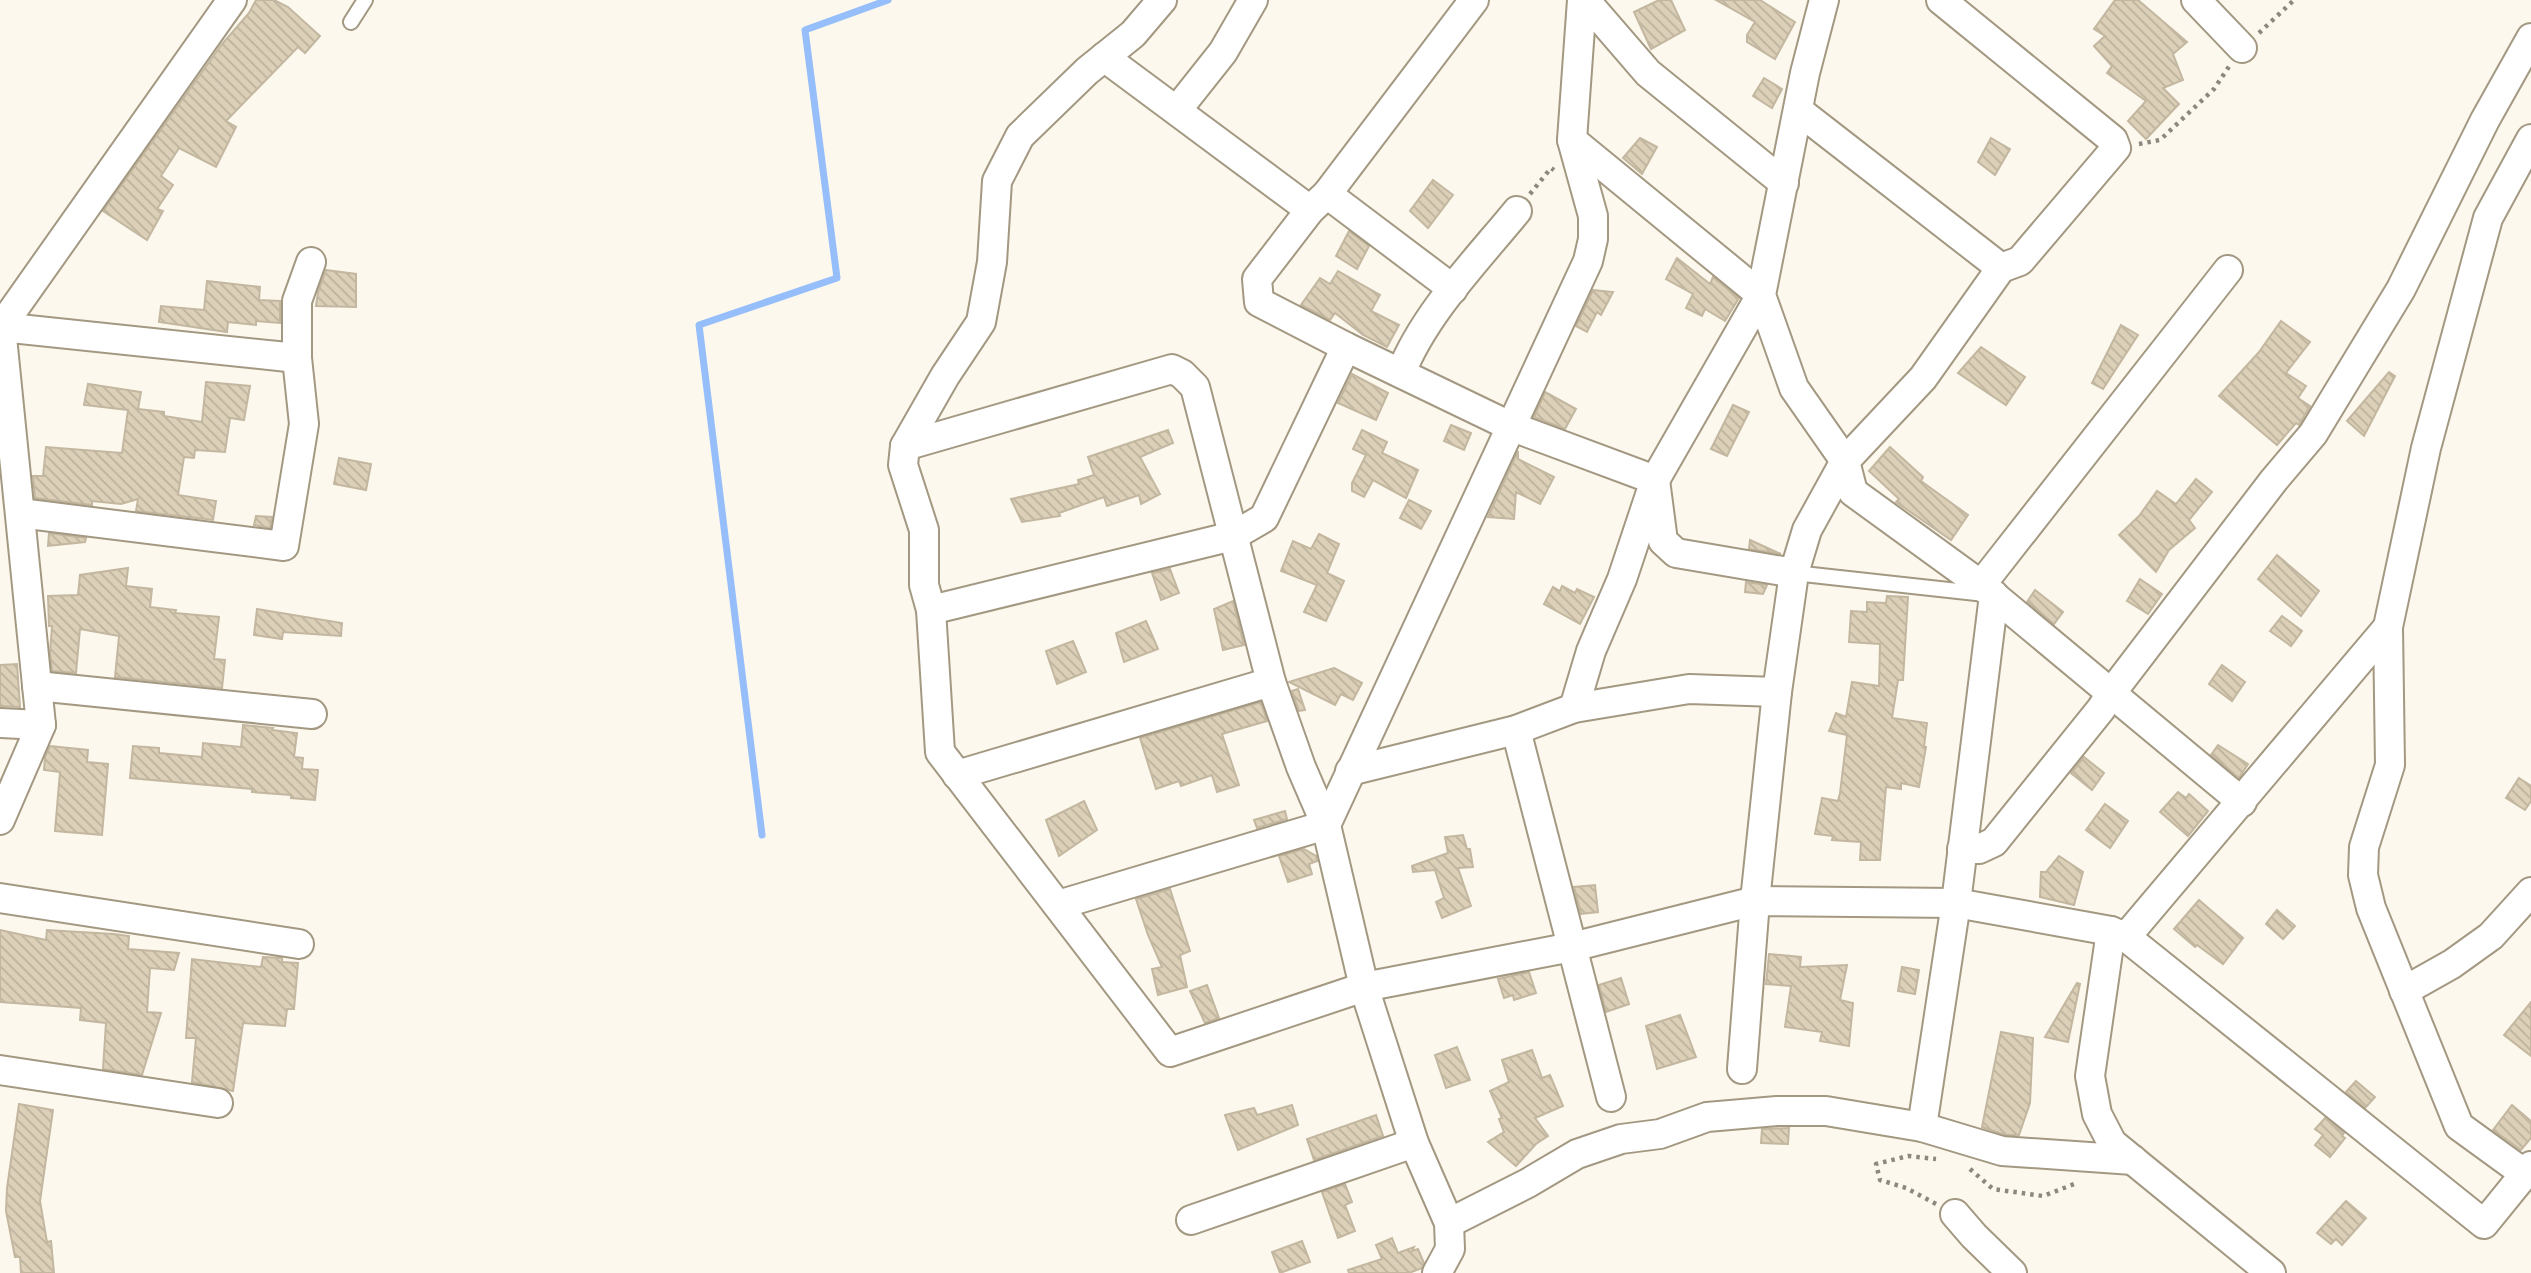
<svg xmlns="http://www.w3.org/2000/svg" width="2531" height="1273" viewBox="0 0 2531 1273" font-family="'Archivo Narrow',sans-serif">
<defs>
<pattern id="building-back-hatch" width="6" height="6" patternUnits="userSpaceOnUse" patternTransform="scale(1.75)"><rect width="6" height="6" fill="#dcd0b8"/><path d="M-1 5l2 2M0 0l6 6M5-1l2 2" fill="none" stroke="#bcb29d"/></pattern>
</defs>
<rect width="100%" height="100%" fill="#fdf8ee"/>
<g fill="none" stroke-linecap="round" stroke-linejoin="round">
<path stroke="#95befa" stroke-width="7" d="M762,835L699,325L837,278L805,30L888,0"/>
</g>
<g fill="url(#building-back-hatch)" stroke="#c3b7a0" stroke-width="2">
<path d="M256,0H274L288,7L320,36L305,53L298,47L226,121L236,127L216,167L179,148L161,176L173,185L157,209L163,211L147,240L103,211L222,44L249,13Z"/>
<path d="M1659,0H1671L1685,30L1651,49L1634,12Z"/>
<path d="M1716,0H1760L1795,22L1775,59L1747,42V35L1755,22Z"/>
<path d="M2115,0H2138L2187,42L2173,54L2183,80L2163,88L2179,104L2146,139L2128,121L2146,101L2107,73L2112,66L2094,46L2105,36L2094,29Z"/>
<path d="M1764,78L1782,89L1772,108L1753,96Z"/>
<path d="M1640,138L1657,147L1642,174L1623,158Z"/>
<path d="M1991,138L2010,149L1995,175L1978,162Z"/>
<path d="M1433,180L1453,195L1428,228L1410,211Z"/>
<path d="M1349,231L1369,246L1357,269L1336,256Z"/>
<path d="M1677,258L1710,284L1713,277L1739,298L1725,321L1705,309L1702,316L1686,308L1693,294L1666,279Z"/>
<path d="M326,270L356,274V307L316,306L318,292Z"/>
<path d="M1338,271L1380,295L1371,311L1399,325L1387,347L1363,335L1335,313L1330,320L1301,305L1320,278L1330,284Z"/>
<path d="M207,281L260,287L259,300L280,301V323L256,321V325L228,322L227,332L159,322L161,306L204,310Z"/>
<path d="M1593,290L1613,292L1601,315L1597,312L1587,332L1576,326Z"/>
<path d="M2281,321L2310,342L2286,373L2306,386L2298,398L2310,406L2299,425L2296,423L2277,445L2219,396L2259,352Z"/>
<path d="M2121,325L2138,335L2103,389L2092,383Z"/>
<path d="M1981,347L2025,377L2006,405L1958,373Z"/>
<path d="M2389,372L2395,376L2364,436L2347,421Z"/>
<path d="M1352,374L1388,393L1376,420L1338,403Z"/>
<path d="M206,382L250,386L244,420L230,418L225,452L195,450L194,458L184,457L178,495L216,501L213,520L136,511L138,499L121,504L92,501V505L35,498L33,476H43L46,447L122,453L128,410L84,405L88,384L141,392L138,409L164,412V416L202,422Z"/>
<path d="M1545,392L1576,409L1565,429L1534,417Z"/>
<path d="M1733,405L1749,412L1727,456L1711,449Z"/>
<path d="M1451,425L1471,433L1464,450L1444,441Z"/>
<path d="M1168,430L1173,443L1140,457L1160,494L1141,504L1139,495L1107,506L1104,497L1059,513L1060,516L1022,522L1011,499L1079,484L1078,480L1094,475L1088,457Z"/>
<path d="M1362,430L1387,442L1382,453L1418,470L1406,498L1373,480L1364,497L1352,491V483L1366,455L1353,449Z"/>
<path d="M1890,447L1923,477L1921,481L1968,515L1951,540L1896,502L1899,499L1869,471Z"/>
<path d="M1518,451V459L1554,477L1540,504L1516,492L1514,519L1488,517Z"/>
<path d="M339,458L371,464L366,490L334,484Z"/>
<path d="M2196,479L2212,492L2189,520L2195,528L2169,550L2156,572L2119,535L2139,516L2157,491L2176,504Z"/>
<path d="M1409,500L1431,511L1421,529L1400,518Z"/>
<path d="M256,516L272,517L270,528L254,525Z"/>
<path d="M49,533L86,538L85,542L48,546Z"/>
<path d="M1319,534L1339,544L1327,573L1344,581L1326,621L1304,612L1317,585L1281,571L1293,541L1311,549Z"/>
<path d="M1750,540L1781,554L1749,549Z"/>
<path d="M2277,555L2319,591L2301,616L2258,579Z"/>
<path d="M128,568L126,586L152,589L150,607L176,610L175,613L219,617L214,659L225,660L222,688L115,677L119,636L80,629L76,673L52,671L50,652L52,626H49L48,596L78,595L80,575Z"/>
<path d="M1170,569L1179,593L1161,600L1152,573Z"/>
<path d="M2140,579L2162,594L2148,614L2127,601Z"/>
<path d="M1746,582L1767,585L1763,594L1745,592Z"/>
<path d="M1562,586L1575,593L1577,589L1594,597L1580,624L1544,604L1553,587L1560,591Z"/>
<path d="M2035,590L2063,612L2054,624L2027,602Z"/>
<path d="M1887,596L1908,597L1903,680H1898L1892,718L1927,723L1924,747H1926L1919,787L1901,783V789L1886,787L1880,860H1860L1861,842L1832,840L1833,836L1815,834L1822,798L1838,801L1840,793L1847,735L1829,731L1836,713L1846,717L1852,682L1879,686L1880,644L1849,642L1851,611L1867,612V602L1886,603Z"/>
<path d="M1233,601L1244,645L1223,650L1214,609Z"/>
<path d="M257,609L342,623L341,636L283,632L282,639L254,635Z"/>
<path d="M2282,616L2302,631L2291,646L2270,631Z"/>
<path d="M1146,621L1158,649L1124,662L1116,633Z"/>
<path d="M1073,641L1086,672L1057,684L1046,651Z"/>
<path d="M17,664L20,707L0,706V665Z"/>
<path d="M2222,665L2245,682L2232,701L2209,684Z"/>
<path d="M1334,668L1362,683L1353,700L1341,694L1335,705L1289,682Z"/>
<path d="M1298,689L1305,710L1299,711L1292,691Z"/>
<path d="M1261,702L1267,721L1222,734L1239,785L1217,792L1212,775L1181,786L1179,781L1156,789L1140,738Z"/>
<path d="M243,725L273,728L272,730L297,733L294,757L303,758L302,769L318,770L315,800L291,798V795L252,792V789L130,778L133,746L159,748V753L202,757L203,743L241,747Z"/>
<path d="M2218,745L2248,764L2239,778L2211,755Z"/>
<path d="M50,746L88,750L87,762L108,764L102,835L55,831L60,772L44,770L45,757Z"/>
<path d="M2084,757L2104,773L2092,790L2071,773Z"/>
<path d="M2519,778L2531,786V801L2525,810L2506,798Z"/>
<path d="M2178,792L2186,798L2189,794L2208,811L2188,836L2160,812Z"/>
<path d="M1084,801L1097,830L1059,856L1046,820Z"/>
<path d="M2105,804L2128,821L2110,848L2086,830Z"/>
<path d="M1285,811L1287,819L1257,828L1254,820Z"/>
<path d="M1463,835L1467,849H1470L1473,867L1458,868L1471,906L1442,918L1436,902L1444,898L1435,870L1413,872L1412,866L1448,853L1445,837Z"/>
<path d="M1304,849L1316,856L1317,861L1309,864L1312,874L1288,882L1279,856Z"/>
<path d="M2059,856L2083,872L2074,905L2040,897L2041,872H2046Z"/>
<path d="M1595,885L1598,912L1581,914L1574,887Z"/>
<path d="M1170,889L1190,951L1180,955L1187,987L1158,995L1152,969L1162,967L1148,935L1136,899Z"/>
<path d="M2199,900L2243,938L2223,964L2197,945L2195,947L2174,929Z"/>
<path d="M2277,910L2295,926L2283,939L2266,924Z"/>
<path d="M0,930L46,940L47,930L114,934L129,936L128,949L179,953L174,970L150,968L147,1012L161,1013L142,1075L103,1069L106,1023L80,1020L81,1008L0,1002Z"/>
<path d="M1769,954L1801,957L1800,967L1847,965L1840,1000L1853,1003L1849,1046L1820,1041L1822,1032L1785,1027L1791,986L1766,984Z"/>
<path d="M263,957L282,958V962L298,963L294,1009H287L285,1026L243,1023L233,1091L192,1082L196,1038H186L192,959L261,967Z"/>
<path d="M1902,967L1919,970L1915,994L1898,991Z"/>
<path d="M1529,972L1536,993L1514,1000L1513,995L1504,998L1498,979Z"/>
<path d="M1621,978L1629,1004L1606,1012L1599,985Z"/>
<path d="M2077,983L2080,984L2068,1042L2045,1037Z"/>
<path d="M1207,985L1219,1018L1205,1023L1190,991Z"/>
<path d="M2531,1002V1056L2504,1035Z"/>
<path d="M1680,1015L1696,1057L1657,1069L1646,1026Z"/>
<path d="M2001,1032L2033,1038L2030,1103L2019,1135H2005L1982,1127Z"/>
<path d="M1457,1047L1470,1080L1446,1088L1435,1055Z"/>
<path d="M1532,1050L1542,1078L1550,1075L1563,1106L1535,1118L1548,1136L1536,1144L1516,1166L1488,1142L1504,1132L1499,1119L1502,1118L1490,1091L1509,1082L1502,1060Z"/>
<path d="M2356,1081L2375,1097L2365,1108L2346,1092Z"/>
<path d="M19,1104L53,1110L40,1201L47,1242L51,1241L54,1273H21L20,1257H15L6,1211L7,1188Z"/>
<path d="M1292,1105L1298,1125L1238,1150L1225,1115L1254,1108L1257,1115Z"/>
<path d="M2512,1105L2531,1121V1138L2521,1150L2493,1130Z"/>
<path d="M1376,1115L1383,1136L1314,1160L1307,1139Z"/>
<path d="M2325,1118L2344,1133L2342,1136L2345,1138L2330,1157L2315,1145L2323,1135L2315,1129Z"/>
<path d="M1789,1128L1788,1144L1761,1143L1762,1129Z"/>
<path d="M1345,1184L1352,1202L1345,1205L1355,1231L1338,1238L1322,1192Z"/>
<path d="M2346,1201L2366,1218L2342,1245L2336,1239L2331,1244L2317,1233Z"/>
<path d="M1392,1238L1398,1253L1414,1247L1412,1251L1418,1249L1424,1263L1422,1268L1409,1273H1349L1348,1270L1382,1259L1376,1245Z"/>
<path d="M1302,1241L1310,1262L1280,1273L1272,1252Z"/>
</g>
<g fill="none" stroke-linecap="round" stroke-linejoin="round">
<g stroke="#a39881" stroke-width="18">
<g id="service">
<path d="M351,22L365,0"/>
<path d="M1794,573L1985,594"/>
</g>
</g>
<g stroke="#a39881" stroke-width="32">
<g id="minor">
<path d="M1162,0L1133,34L1087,71L1020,136L997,181L992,262L981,322L945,376L905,446L903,465L924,530V585L931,610L940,752L1170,1052L1364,987L1572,947L1755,901L1956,903L2111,931L2126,937L2484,1224L2531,1166"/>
<path d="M1474,0L1327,194L1310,210L1257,279L1259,302L1346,347L1510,426L1655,480L1663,541L1676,553L1794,573"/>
<path d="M1585,0L1648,73L1784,183"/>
<path d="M1824,0L1805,73L1761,295L1794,388L1845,461L1853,492L1981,585L2242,802"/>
<path d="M2196,0L2242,48"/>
<path d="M1104,57L1310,210"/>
<path d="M1177,110L1223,52L1253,0"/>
<path d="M1799,111L2001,268L2020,261L2116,148L2113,140L1941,0"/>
<path d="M1572,140L1761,295L1655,480L1622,579L1591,651L1574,708"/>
<path d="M1327,194L1453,289"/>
<path d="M0,327L297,358"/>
<path d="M1401,373C1424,314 1477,260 1517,211"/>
<path d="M905,446L1172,369L1182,374L1195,387L1271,682L1301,767L1326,825L1364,987L1414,1143L1449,1223L1450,1249L1437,1273"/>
<path d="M20,513L284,546L304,424L297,358V301L311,262"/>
<path d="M1981,585L2228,270"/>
<path d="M931,610L1233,536L1264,518L1346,347"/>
<path d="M37,686L312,714"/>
<path d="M0,723L41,725"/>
<path d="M1516,730L1611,1097"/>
<path d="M1350,771L1516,730L1574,708L1689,689L1777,692"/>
<path d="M957,775L1271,682"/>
<path d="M0,820L41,725L1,327L232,0"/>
<path d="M1962,849H1979L1994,842L2101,709L2112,692L2274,480L2313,434L2401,289L2485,120L2531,38"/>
<path d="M0,898L299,944"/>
<path d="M1058,905L1326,825L1588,261L1593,239V216L1572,140L1582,0"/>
<path d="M2111,931L2090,1076L2097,1114L2112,1143L2271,1273"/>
<path d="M2126,937L2388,627"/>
<path d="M2404,991L2452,964L2491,936L2531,892"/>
<path d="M1742,1069L1755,901L1777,692L1794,573L1807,530L1845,461L1923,378L2001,268"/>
<path d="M0,1070L218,1103"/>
<path d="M1922,1127L1956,903L1994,595"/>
<path d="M2525,1174L2459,1126L2371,908L2363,875L2364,847L2390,765L2388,627L2426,448L2488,218L2531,139"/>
<path d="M1955,1214L1974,1236L2012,1273"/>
<path d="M1191,1220L1414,1143"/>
<path d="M1449,1223L1528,1183L1577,1154L1621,1139L1660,1134L1707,1117L1777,1111H1826L1922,1127L2002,1151L2133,1160"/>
</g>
</g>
<g stroke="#8d887f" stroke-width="4.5" stroke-dasharray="3.5 5" stroke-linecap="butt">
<path d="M2259,33L2294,0"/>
<path d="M2139,144L2160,140L2214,89L2230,65"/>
<path d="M1530,194L1551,168L1554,170"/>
<path d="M1970,1169L1993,1189L2043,1196L2077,1183"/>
<path d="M1936,1204L1906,1188L1880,1180L1876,1164L1908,1156L1936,1159"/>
</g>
<use href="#service" stroke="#fff" stroke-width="14"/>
<use href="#minor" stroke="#fff" stroke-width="28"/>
</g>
</svg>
